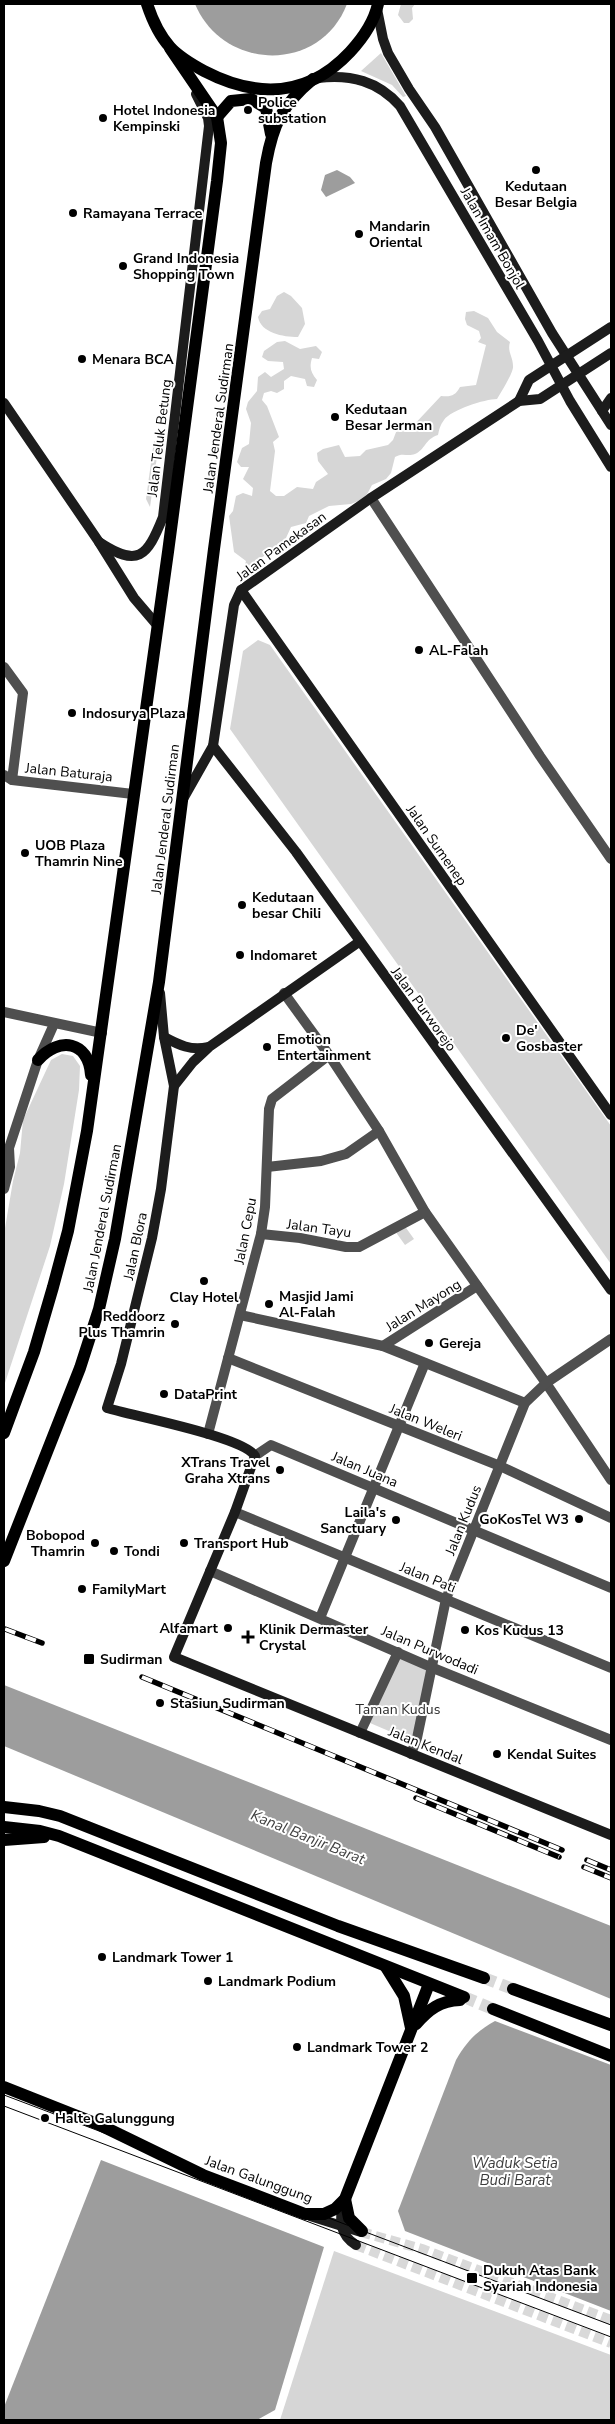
<svg xmlns="http://www.w3.org/2000/svg" width="615" height="2424" viewBox="0 0 615 2424" font-family="'Nunito Sans',sans-serif">
<rect width="100%" height="100%" fill="#fff"/>
<g fill="#d6d6d6">
<path d="M401,4H415L412,8L413,19L409,23H404L398,15Z"/>
<path d="M381,53L406,96L403,97L392,85L361,71Z"/>
<path d="M284,292L291,296L302,308L305,324L298,337C283,337 261,333 258,317L262,311L270,309L277,296Z"/>
<path d="M474,311L488,318L497,332L510,342C507,352 513,356 513,366C514,372 500,394 497,399C485,399 451,410 444,420C440,425 439,430 438,435C425,439 425,450 415,454C407,457 403,452 395,457L391,473L386,479L372,485L365,498L351,504L329,506L309,516L306,523L291,527L281,549C269,553 258,557 251,569L244,568L246,561L234,552L229,516L233,511L236,496L243,493L252,496L253,488L243,479L249,467H241L237,462L242,448L249,444L251,423L246,409L248,402L257,391L258,377L265,372L271,377L284,369L283,362L268,361L262,357L264,351L277,342L285,341L300,349L316,346L322,352L319,359L312,358C309,368 311,373 317,380L314,387L307,386L305,379L291,376L284,381V389L277,393L271,391L264,393L262,400L267,406L279,437L273,442L275,451L270,491L276,496H284L297,487L313,489L316,482L328,474L318,461L317,453L323,449L339,445L345,457L360,456L366,450L388,445L393,440L398,427L403,425L410,429L441,396C451,397 455,396 460,387L476,385L486,345L478,342L481,338L479,331L467,325L465,319L466,312Z"/>
<path d="M154,441L159,442L150,507L146,499Z"/>
<path d="M258,640L270,645L611,1126V1264L230,729L243,651Z"/>
<path d="M62,1054L73,1056L80,1066L79,1090L64,1184L50,1246L4,1386V1234L13,1181L20,1153L23,1120L51,1060Z"/>
<path d="M404,1225L414,1239L405,1245L395,1231Z"/>
<path d="M398,1657L427,1670L414,1732L410,1740L370,1723Z"/>
<path d="M334,2251L611,2355V2420H280Z"/>
</g>
<g fill="#9d9d9d">
<path d="M195,4H347C320,74 223,71 195,4Z"/>
<path d="M337,170L350,177L355,183L326,197L321,190L325,175Z"/>
<path d="M4,1685L611,1926V1999L4,1746Z"/>
<path d="M495,2021L611,2065V2311L405,2231L398,2211L456,2060C466,2042 477,2031 495,2021Z"/>
<path d="M101,2160L324,2247L275,2410L257,2420H4V2407Z"/>
</g>
<g fill="none" stroke-linecap="round" stroke-linejoin="round">
<g stroke="#d9d9d9" stroke-width="10" stroke-dasharray="10 5" stroke-linecap="butt">
<path d="M361,2232L422,2249L611,2320"/>
<path d="M356,2245L611,2343"/>
</g>
<g stroke="#d9d9d9" stroke-width="12" stroke-dasharray="12 6" stroke-linecap="butt">
<path d="M484,1978L513,1989"/>
<path d="M464,1997L493,2009"/>
</g>
<g stroke="#4f4f4f" stroke-width="10">
<path d="M371,498L540,756L611,859"/>
<path d="M4,667L23,693L12,780"/>
<path d="M4,775L12,780L133,794"/>
<path d="M284,993L329,1055L379,1131L425,1212L546,1383L611,1480"/>
<path d="M4,1012L102,1033"/>
<path d="M267,1167L321,1161L346,1154L379,1131"/>
<path d="M4,1189L10,1167L9,1148L38,1060L54,1024"/>
<path d="M261,1234L300,1238L346,1247H359L425,1212"/>
<path d="M240,1315L383,1346L525,1403"/>
<path d="M383,1346L477,1286"/>
<path d="M228,1358L500,1466L611,1518"/>
<path d="M208,1434L261,1234L265,1207L269,1109L272,1099L329,1055"/>
<path d="M255,1456L271,1445L611,1588"/>
<path d="M235,1512L611,1668"/>
<path d="M210,1571L433,1668L611,1740"/>
<path d="M320,1618L425,1363"/>
<path d="M360,1733L398,1652"/>
<path d="M411,1754L417,1738L446,1599L525,1403L546,1383L611,1339"/>
</g>
<g stroke="#1c1c1c" stroke-width="10">
<path d="M377,9L383,39L388,53L409,89L435,127L552,333L611,425"/>
<path d="M318,78C351,74 378,81 400,106L538,341L570,401L611,467"/>
<path d="M519,401L529,380L611,327"/>
<path d="M4,403L99,542L134,598L157,625"/>
<path d="M602,411L611,398"/>
<path d="M99,542C138,568 147,557 163,517L209,126L208,118L196,94"/>
<path d="M241,590L611,1115"/>
<path d="M213,746L296,852L611,1290"/>
<path d="M183,799L213,746L234,605L241,590L371,498L519,401L540,399L611,353"/>
<path d="M160,993L164,1037L174,1086L161,1189L152,1238L121,1364L107,1408C133,1416 244,1437 255,1456L235,1512L174,1657L611,1835"/>
<path d="M164,1037C179,1045 191,1051 208,1047"/>
<path d="M174,1086L193,1062L209,1047L359,942"/>
<path d="M345,2201C338,2219 339,2234 356,2245"/>
<path d="M310,2216L361,2232"/>
</g>
<g stroke="#000" stroke-width="12">
<path d="M147,4C152,19 159,35 170,47C179,57 193,65 204,71C256,98 307,98 350,52C362,39 374,22 378,4"/>
<path d="M217,117L231,101L251,99L266,108L271,134"/>
<path d="M38,1060C59,1036 89,1041 91,1075"/>
<path d="M4,1433L34,1352L53,1287L68,1231L87,1131L168,552L217,181L221,143L217,117L170,48"/>
<path d="M4,1561L80,1368L99,1309L115,1239L159,982L214,549L266,163C273,124 282,105 313,79"/>
<path d="M4,1807L39,1811L60,1816L338,1926L484,1978"/>
<path d="M4,1827L40,1831L59,1836L464,1997"/>
<path d="M4,1840L44,1837"/>
<path d="M386,1967L404,1996L411,2028"/>
<path d="M513,1989L611,2025"/>
<path d="M493,2009L611,2056"/>
<path d="M416,2024C429,2009 440,2001 460,2000"/>
<path d="M4,2087L100,2125L203,2175L305,2214H324L335,2209L345,2199L429,1984"/>
<path d="M345,2199L349,2218L362,2231"/>
</g>
<g stroke="#000" stroke-width="1">
<path d="M4,2095L611,2325"/>
<path d="M4,2106L611,2337"/>
</g>
<g stroke="#000" stroke-width="5.5">
<g id="rail">
<path d="M5,1629L42,1643"/>
<path d="M142,1677L562,1850"/>
<path d="M416,1798L559,1857"/>
<path d="M587,1860L611,1870"/>
<path d="M584,1867L611,1878"/>
</g>
</g>
<use href="#rail" stroke="#fff" stroke-width="4" stroke-dasharray="11" stroke-linecap="butt"/>
</g>
<g fill="#000" stroke="#fff" stroke-width="2">
<circle cx="248" cy="110" r="5"/>
<circle cx="103" cy="118" r="5"/>
<circle cx="536" cy="170" r="5"/>
<circle cx="73" cy="213" r="5"/>
<circle cx="359" cy="234" r="5"/>
<circle cx="123" cy="266" r="5"/>
<circle cx="82" cy="359" r="5"/>
<circle cx="335" cy="417" r="5"/>
<circle cx="419" cy="650" r="5"/>
<circle cx="72" cy="713" r="5"/>
<circle cx="25" cy="853" r="5"/>
<circle cx="242" cy="905" r="5"/>
<circle cx="240" cy="955" r="5"/>
<circle cx="506" cy="1038" r="5"/>
<circle cx="267" cy="1047" r="5"/>
<circle cx="204" cy="1281" r="5"/>
<circle cx="269" cy="1304" r="5"/>
<circle cx="175" cy="1324" r="5"/>
<circle cx="429" cy="1343" r="5"/>
<circle cx="164" cy="1394" r="5"/>
<circle cx="280" cy="1470" r="5"/>
<circle cx="579" cy="1519" r="5"/>
<circle cx="396" cy="1520" r="5"/>
<circle cx="95" cy="1543" r="5"/>
<circle cx="184" cy="1543" r="5"/>
<circle cx="114" cy="1551" r="5"/>
<circle cx="82" cy="1589" r="5"/>
<circle cx="228" cy="1628" r="5"/>
<circle cx="465" cy="1630" r="5"/>
<path d="M245.5 1629.5h5v5h5v5h-5v5h-5v-5h-5v-5h5z"/>
<rect x="83" y="1653" width="12" height="12" rx="2.5"/>
<circle cx="160" cy="1703" r="5"/>
<circle cx="497" cy="1754" r="5"/>
<circle cx="102" cy="1957" r="5"/>
<circle cx="208" cy="1981" r="5"/>
<circle cx="297" cy="2047" r="5"/>
<circle cx="45" cy="2118" r="5"/>
<rect x="466" y="2272" width="12" height="12" rx="2.5"/>
</g>
<g text-anchor="middle" stroke-width="4" stroke-linejoin="round" paint-order="stroke">
<g font-size="14" font-weight="bold" fill="#000" stroke="#fff" text-anchor="start">
<text x="258" y="107">Police<tspan x="258" dy="16">substation</tspan></text>
<text x="113" y="115">Hotel Indonesia<tspan x="113" dy="16">Kempinski</tspan></text>
<text x="536" y="191" text-anchor="middle">Kedutaan<tspan x="536" dy="16">Besar Belgia</tspan></text>
<text x="83" y="218">Ramayana Terrace</text>
<text x="369" y="231">Mandarin<tspan x="369" dy="16">Oriental</tspan></text>
<text x="133" y="263">Grand Indonesia<tspan x="133" dy="16">Shopping Town</tspan></text>
<text x="92" y="364">Menara BCA</text>
<text x="345" y="414">Kedutaan<tspan x="345" dy="16">Besar Jerman</tspan></text>
<text x="429" y="655">AL-Falah</text>
<text x="82" y="718">Indosurya Plaza</text>
<text x="35" y="850">UOB Plaza<tspan x="35" dy="16">Thamrin Nine</tspan></text>
<text x="252" y="902">Kedutaan<tspan x="252" dy="16">besar Chili</tspan></text>
<text x="250" y="960">Indomaret</text>
<text x="516" y="1035">De'<tspan x="516" dy="16">Gosbaster</tspan></text>
<text x="277" y="1044">Emotion<tspan x="277" dy="16">Entertainment</tspan></text>
<text x="279" y="1301">Masjid Jami<tspan x="279" dy="16">Al-Falah</tspan></text>
<text x="204" y="1302" text-anchor="middle">Clay Hotel</text>
<text x="165" y="1321" text-anchor="end">Reddoorz<tspan x="165" dy="16">Plus Thamrin</tspan></text>
<text x="439" y="1348">Gereja</text>
<text x="174" y="1399">DataPrint</text>
<text x="270" y="1467" text-anchor="end">XTrans Travel<tspan x="270" dy="16">Graha Xtrans</tspan></text>
<text x="386" y="1517" text-anchor="end">Laila's<tspan x="386" dy="16">Sanctuary</tspan></text>
<text x="569" y="1524" text-anchor="end">GoKosTel W3</text>
<text x="85" y="1540" text-anchor="end">Bobopod<tspan x="85" dy="16">Thamrin</tspan></text>
<text x="194" y="1548">Transport Hub</text>
<text x="124" y="1556">Tondi</text>
<text x="92" y="1594">FamilyMart</text>
<text x="218" y="1633" text-anchor="end">Alfamart</text>
<text x="259" y="1634">Klinik Dermaster<tspan x="259" dy="16">Crystal</tspan></text>
<text x="475" y="1635">Kos Kudus 13</text>
<text x="100" y="1664">Sudirman</text>
<text x="170" y="1708">Stasiun Sudirman</text>
<text x="507" y="1759">Kendal Suites</text>
<text x="112" y="1962">Landmark Tower 1</text>
<text x="218" y="1986">Landmark Podium</text>
<text x="307" y="2052">Landmark Tower 2</text>
<text x="55" y="2123">Halte Galunggung</text>
<text x="483" y="2275">Dukuh Atas Bank<tspan x="483" dy="16">Syariah Indonesia</tspan></text>
</g>
<g font-size="14" fill="#000" stroke="#fff">
<text transform="translate(493 238) rotate(60)" y="5">Jalan Imam Bonjol</text>
<text transform="translate(218 418) rotate(-82)" y="5">Jalan Jenderal Sudirman</text>
<text transform="translate(159 438) rotate(-83)" y="5">Jalan Teluk Betung</text>
<text transform="translate(281 546) rotate(-36)" y="5">Jalan Pamekasan</text>
<text transform="translate(69 772) rotate(6)" y="5">Jalan Baturaja</text>
<text transform="translate(165 819) rotate(-83)" y="5">Jalan Jenderal Sudirman</text>
<text transform="translate(437 845) rotate(55)" y="5">Jalan Sumenep</text>
<text transform="translate(424 1009) rotate(54)" y="5">Jalan Purworejo</text>
<text transform="translate(102 1218) rotate(-79)" y="5">Jalan Jenderal Sudirman</text>
<text transform="translate(319 1228) rotate(8)" y="5">Jalan Tayu</text>
<text transform="translate(245 1231) rotate(-79)" y="5">Jalan Cepu</text>
<text transform="translate(135 1246) rotate(-78)" y="5">Jalan Blora</text>
<text transform="translate(423 1305) rotate(-32)" y="5">Jalan Mayong</text>
<text transform="translate(426 1422) rotate(22)" y="5">Jalan Weleri</text>
<text transform="translate(365 1469) rotate(23)" y="5">Jalan Juana</text>
<text transform="translate(463 1520) rotate(-68)" y="5">Jalan Kudus</text>
<text transform="translate(428 1577) rotate(22)" y="5">Jalan Pati</text>
<text transform="translate(430 1650) rotate(23)" y="5">Jalan Purwodadi</text>
<text transform="translate(426 1745) rotate(22)" y="5">Jalan Kendal</text>
<text transform="translate(259 2179) rotate(20)" y="5">Jalan Galunggung</text>
</g>
<g font-size="14" fill="#2d2d2d" stroke="#fff">
<text x="398" y="1714">Taman Kudus</text>
</g>
<g font-size="15" font-style="italic" fill="#3e3e3e" stroke="#fff">
<text transform="translate(308 1837) rotate(22)" y="5">Kanal Banjir Barat</text>
<text x="515" y="2168">Waduk Setia<tspan x="515" dy="17">Budi Barat</tspan></text>
</g>
</g>
<rect width="615" height="2424" fill="none" stroke="#000000" stroke-width="10"/>
</svg>
